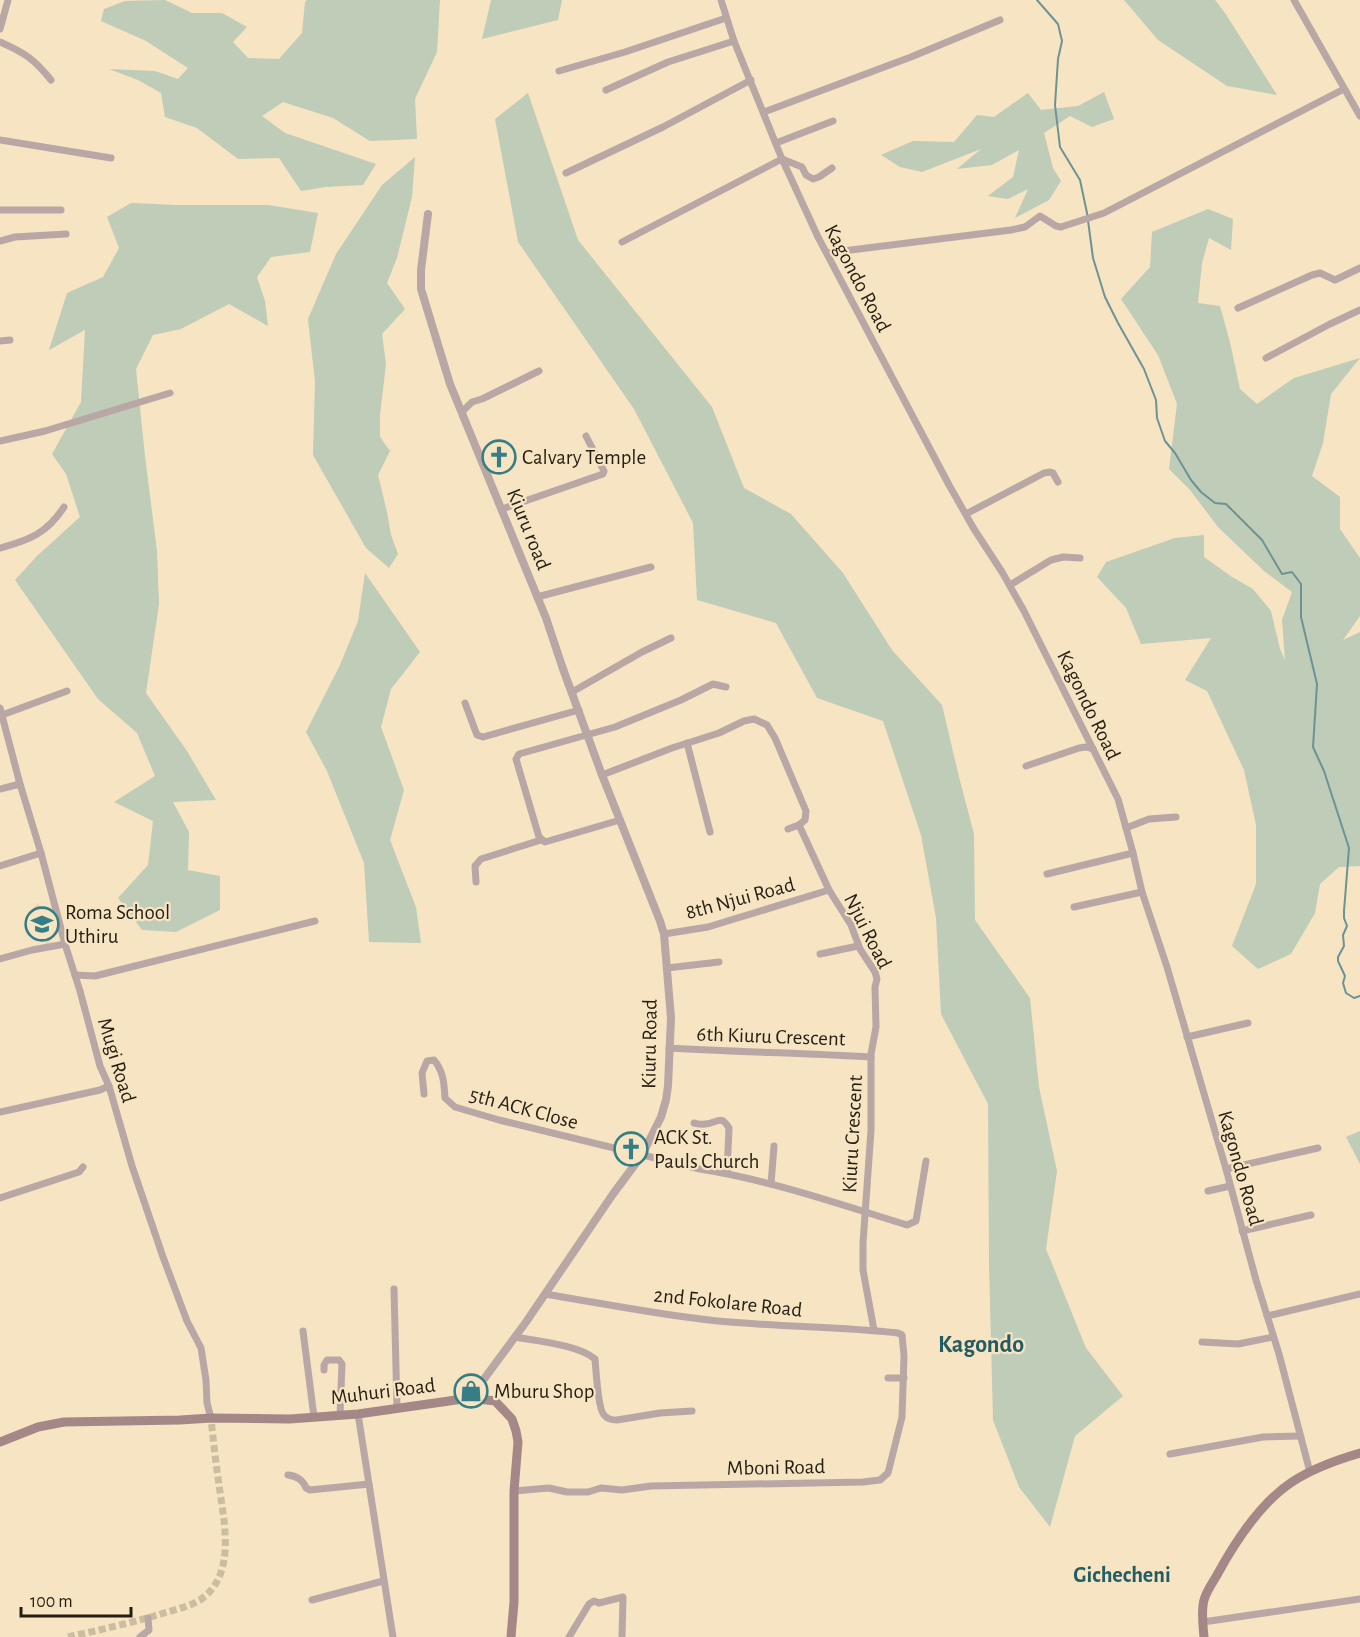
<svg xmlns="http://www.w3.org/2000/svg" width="1360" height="1637" viewBox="0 0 1360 1637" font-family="'Alegreya Sans',sans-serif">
<rect width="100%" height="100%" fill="#f6e4c3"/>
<path fill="#ecd6af" d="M38,903L52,939L46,945L32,909Z"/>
<g fill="#beccb8">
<path d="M165,0L192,13H222L247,27L233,42L248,58L279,59L302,33L305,2L307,0H440L437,52L415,99L417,139L370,141L333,118L283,102L262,116L285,133L376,164L363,185L326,187L301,191L279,158L238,159L197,128L165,117L161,93L138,80L109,69L155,71L178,79L188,68L146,41L101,21L104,9L125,1Z"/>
<path d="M491,0H562L558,20L482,39Z"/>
<path d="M1124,0H1215L1225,13L1277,95L1227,86L1158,40Z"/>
<path d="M1104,92L1114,119L1092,127L1070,116L1044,133L1053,168L1061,181L1049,200L1015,218L1028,189L1008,199L988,196L1013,177L1019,150L992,165L957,169L981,149L922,172L900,167L881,155L913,141L954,142L977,115L994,117L1028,93L1041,110L1078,106Z"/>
<path d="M528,93L578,240L712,407L744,488L791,514L843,573L892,650L942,705L959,777L974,834L975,920L1030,998L1039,1087L1057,1171L1046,1249L1086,1348L1123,1396L1075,1436L1050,1527L1019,1487L993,1420L989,1264L988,1104L941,1014L936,918L921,835L883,721L817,698L776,623L697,600L693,523L634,409L518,242L495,119Z"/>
<path d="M415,157L412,197L397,258L387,283L405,309L382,334L386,364L380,415V437L390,451L378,475L387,512L391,535L398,554L389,568L366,548L313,455L315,382L308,319L336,254L382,185Z"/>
<path d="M131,203L176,205H268L318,213L310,252L271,257L257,277L265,301L268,326L229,304L181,329L153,335L136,369L145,456L157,551L159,604L146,693L187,751L216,800L173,802L189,832L188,870L220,876V910L176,932L142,930L118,898L148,865L153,821L114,802L155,776L137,733L98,699L15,580L37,556L80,517L66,474L52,454L81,402L85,330L49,350L67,293L103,277L119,248L107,217Z"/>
<path d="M1208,209L1233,219L1231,250L1209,238L1202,263L1198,303L1220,306L1230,342L1240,389L1257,404L1294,378L1360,358L1331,394L1323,443L1312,476L1340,497V529L1360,558V616L1343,640L1360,632V866L1339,867L1320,884L1315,913L1291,954L1258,969L1232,946L1256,884V825L1244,770L1207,691L1185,680L1211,638L1141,644L1126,608L1097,577L1106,562L1175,538L1204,535V557L1232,577L1253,589L1271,611L1280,649L1285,660L1282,620L1292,592L1264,571L1218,527L1190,490L1169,469L1177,404L1158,355L1121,299L1150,267L1152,232Z"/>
<path d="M365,573L420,652L391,689L381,727L404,790L390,840L416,907L421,943L369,942L364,863L327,771L306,732L340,665L358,621Z"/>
<path d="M1360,1131V1164L1346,1137Z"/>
</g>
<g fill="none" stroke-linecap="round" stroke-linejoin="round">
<path stroke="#6d9495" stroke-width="2" d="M1037,0L1058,24L1062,41L1058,59L1055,105L1060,147L1080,180L1087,213L1093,258L1105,297L1118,323L1144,369L1156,400L1157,418L1165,441L1175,453L1191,480L1201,492L1215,503L1226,504L1262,540L1282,574L1292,572L1301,584V617L1317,684L1313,747L1324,771L1349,848L1344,911V918L1347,926L1343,935L1344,946L1338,957V961L1345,976L1343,983L1346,993L1354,998L1360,996"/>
<path stroke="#ccbda0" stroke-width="7" stroke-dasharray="7 3.5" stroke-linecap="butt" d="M68,1637C99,1630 131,1623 161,1614C174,1610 188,1607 200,1600C237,1575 224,1522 219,1485C216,1463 213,1440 211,1418"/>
<g stroke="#b9a7a6" stroke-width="7">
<path d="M721,0L734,41L782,159L818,237L949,485L974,529L1002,572L1024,611L1118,799L1133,853L1142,892L1167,967L1226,1169L1256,1280L1279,1354L1310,1472"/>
<path d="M1294,0L1360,116"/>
<path d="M0,29L8,0"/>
<path d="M0,42C25,53 34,59 51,80"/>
<path d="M559,71L625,52L726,18"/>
<path d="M606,90L668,62L734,41"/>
<path d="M764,112L911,57L1000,20"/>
<path d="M0,140L111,158"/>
<path d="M776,143L833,121"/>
<path d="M566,173L663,127L751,80"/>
<path d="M0,210H61"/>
<path d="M0,241L15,237L66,234"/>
<path d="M622,242L782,159L802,167L806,175L813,179L819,177L832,168"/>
<path d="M827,253L1011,230L1025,227L1040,216L1056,226L1061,227L1104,213L1344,89"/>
<path d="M1238,308L1312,275L1320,273L1335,280L1360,268"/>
<path d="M0,341L10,340"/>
<path d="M1266,358L1330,324L1360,310"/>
<path d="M462,412L472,402L482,399L539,371"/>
<path d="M0,441L45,431L170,393"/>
<path d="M502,509L603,474L604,471L586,436"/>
<path d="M966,514L1044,473L1050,472L1053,473L1058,482"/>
<path d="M0,548C30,540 47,533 64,507"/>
<path d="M1010,585L1051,560L1063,557L1080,558"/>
<path d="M537,597L651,567"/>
<path d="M572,692L642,652L671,638"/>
<path d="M465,703L477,735L483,737L579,710"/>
<path d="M0,708L20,784L41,853L65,944L80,991L100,1066L109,1086L132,1166L163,1257L187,1321L201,1348L206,1380L207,1403L211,1418"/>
<path d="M2,715L67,691"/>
<path d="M687,743L710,832"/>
<path d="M1026,766L1079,748L1086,747L1093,749"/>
<path d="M602,775L672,748L719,733L744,721L754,719L767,725L775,738L806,811L805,820L799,825"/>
<path d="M0,789L20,784"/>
<path d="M620,820L545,842L539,837L516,759L519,754L615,727L681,700L713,684L726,687"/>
<path d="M1126,828L1149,819L1176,817"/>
<path d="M788,829L799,825L829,890"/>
<path d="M0,866L41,853"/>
<path d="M1047,874L1133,853"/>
<path d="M476,882L475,866L481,859L541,840"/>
<path d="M1074,907L1142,892"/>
<path d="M664,934L708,927L829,890L851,925L860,949L875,972L877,979L875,987L876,1027L871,1054V1130L863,1243V1270L874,1330"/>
<path d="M820,954L858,946"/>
<path d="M0,959L32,950L65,944"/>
<path d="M667,968L719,962"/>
<path d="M75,975L95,976L315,921"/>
<path d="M1187,1037L1248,1023"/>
<path d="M669,1048C736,1052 804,1053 871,1057"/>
<path d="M424,1094L422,1073L427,1061L434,1060C444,1072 444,1084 445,1098L455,1107L499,1120L700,1169C770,1180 839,1204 907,1225L916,1221L926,1161"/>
<path d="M0,1112L100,1090L109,1086"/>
<path d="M694,1123C698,1124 701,1125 705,1124C717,1124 720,1113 729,1128L727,1173"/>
<path d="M1226,1169L1318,1148"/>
<path d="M771,1184L774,1146"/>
<path d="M1208,1191L1230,1186"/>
<path d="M0,1198L79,1172L83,1167"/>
<path d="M1242,1231L1311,1215"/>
<path d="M394,1289L397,1408"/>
<path d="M1267,1316L1360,1294"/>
<path d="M303,1331L314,1417"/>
<path d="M515,1337C537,1341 579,1345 595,1359C596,1370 598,1409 604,1415C607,1419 612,1420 617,1420L660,1413L692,1411"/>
<path d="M1202,1342L1238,1344L1273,1337"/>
<path d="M324,1370V1365L327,1360H339L342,1364L340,1415"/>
<path d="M888,1378H904"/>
<path d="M358,1414L393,1637"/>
<path d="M1170,1454L1263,1437L1300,1436"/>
<path d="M288,1475C297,1476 303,1480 306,1488L310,1490L369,1484"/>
<path d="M514,1491L549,1488L567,1492H588L601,1488L622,1490L651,1486L863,1482L880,1480L888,1473L902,1417L904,1356L902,1335L898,1333C835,1326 772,1327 709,1320C655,1314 600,1303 545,1294"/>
<path d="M312,1600L383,1581"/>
<path d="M1203,1622L1360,1599"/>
<path d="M140,1637L149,1630L148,1618"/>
<path d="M569,1637L589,1604L594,1601L599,1603L623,1597L622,1637"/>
</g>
<path stroke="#b9a7a6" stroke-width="8" d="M428,214L421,270V289L450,384L546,618L563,669L602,775L660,921L664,934L671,1018L668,1086L666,1100L661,1117L642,1155L613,1194L526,1322L470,1398"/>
<g stroke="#a38887" stroke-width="9">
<path d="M0,1442L38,1427L64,1422L180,1420L211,1418L290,1419L358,1414L470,1398L495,1401L512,1419L516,1431L518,1442L514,1491V1602L511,1637"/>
<path d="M1204,1637C1203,1626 1201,1611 1204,1600C1206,1592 1213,1582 1217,1575C1235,1542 1260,1503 1292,1482C1313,1468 1336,1460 1360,1453"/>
</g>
</g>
<defs>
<g id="church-ring" transform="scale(1.725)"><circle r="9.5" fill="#f6e4c3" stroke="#367d86" stroke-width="1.5"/><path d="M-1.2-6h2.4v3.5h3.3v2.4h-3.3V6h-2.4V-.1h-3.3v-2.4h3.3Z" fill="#367d86"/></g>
<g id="school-ring" transform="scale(1.725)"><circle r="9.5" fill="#f6e4c3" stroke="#367d86" stroke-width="1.5"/><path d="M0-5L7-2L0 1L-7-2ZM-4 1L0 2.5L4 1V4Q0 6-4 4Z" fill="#367d86"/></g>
<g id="shop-ring" transform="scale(1.725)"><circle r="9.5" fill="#f6e4c3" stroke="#367d86" stroke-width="1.5"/><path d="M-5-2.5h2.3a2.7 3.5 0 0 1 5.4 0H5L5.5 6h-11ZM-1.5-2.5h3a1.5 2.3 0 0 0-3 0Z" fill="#367d86"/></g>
</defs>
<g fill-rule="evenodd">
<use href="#church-ring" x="499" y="457"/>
<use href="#school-ring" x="42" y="924"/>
<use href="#church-ring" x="631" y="1149"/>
<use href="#shop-ring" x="471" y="1391"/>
</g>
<g text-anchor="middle" stroke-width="4.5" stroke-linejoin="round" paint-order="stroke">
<g font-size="21" fill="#251f13" stroke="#f6e4c3">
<text transform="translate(858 278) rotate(62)" y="7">Kagondo Road</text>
<text transform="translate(529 529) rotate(68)" y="7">Kiuru road</text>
<text transform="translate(1089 705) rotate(64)" y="7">Kagondo Road</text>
<text transform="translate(740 898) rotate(-15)" y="7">8th Njui Road</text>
<text transform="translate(868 931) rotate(63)" y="7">Njui Road</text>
<text transform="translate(771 1036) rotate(2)" y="7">6th Kiuru Crescent</text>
<text transform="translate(649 1044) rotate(-89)" y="7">Kiuru Road</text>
<text transform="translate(117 1060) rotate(73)" y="7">Mugi Road</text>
<text transform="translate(524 1108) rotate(15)" y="7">5th ACK Close</text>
<text transform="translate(852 1134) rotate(-87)" y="7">Kiuru Crescent</text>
<text transform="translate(1241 1168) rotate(74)" y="7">Kagondo Road</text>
<text transform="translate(728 1302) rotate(6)" y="7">2nd Fokolare Road</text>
<text transform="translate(383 1391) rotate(-7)" y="7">Muhuri Road</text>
<text transform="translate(776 1467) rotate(-1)" y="7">Mboni Road</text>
</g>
<g font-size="21" fill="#251f13" stroke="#f6e4c3" text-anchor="start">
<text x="522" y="464">Calvary Temple</text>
<text x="65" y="919">Roma School<tspan x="65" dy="24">Uthiru</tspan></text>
<text x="654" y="1144">ACK St.<tspan x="654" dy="24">Pauls Church</tspan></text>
<text x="494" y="1398">Mburu Shop</text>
</g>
<g font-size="22" font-weight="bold" fill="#235c63" stroke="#f6e4c3">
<text x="1122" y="1582">Gichecheni</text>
</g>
<g font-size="24" font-weight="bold" fill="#235c63" stroke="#f6e4c3">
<text x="981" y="1352">Kagondo</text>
</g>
</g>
<path d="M21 1607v9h110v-9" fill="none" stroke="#251f13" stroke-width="3"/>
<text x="30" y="1607" font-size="18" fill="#251f13" stroke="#f6e4c3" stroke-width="4.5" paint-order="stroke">100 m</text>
</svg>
